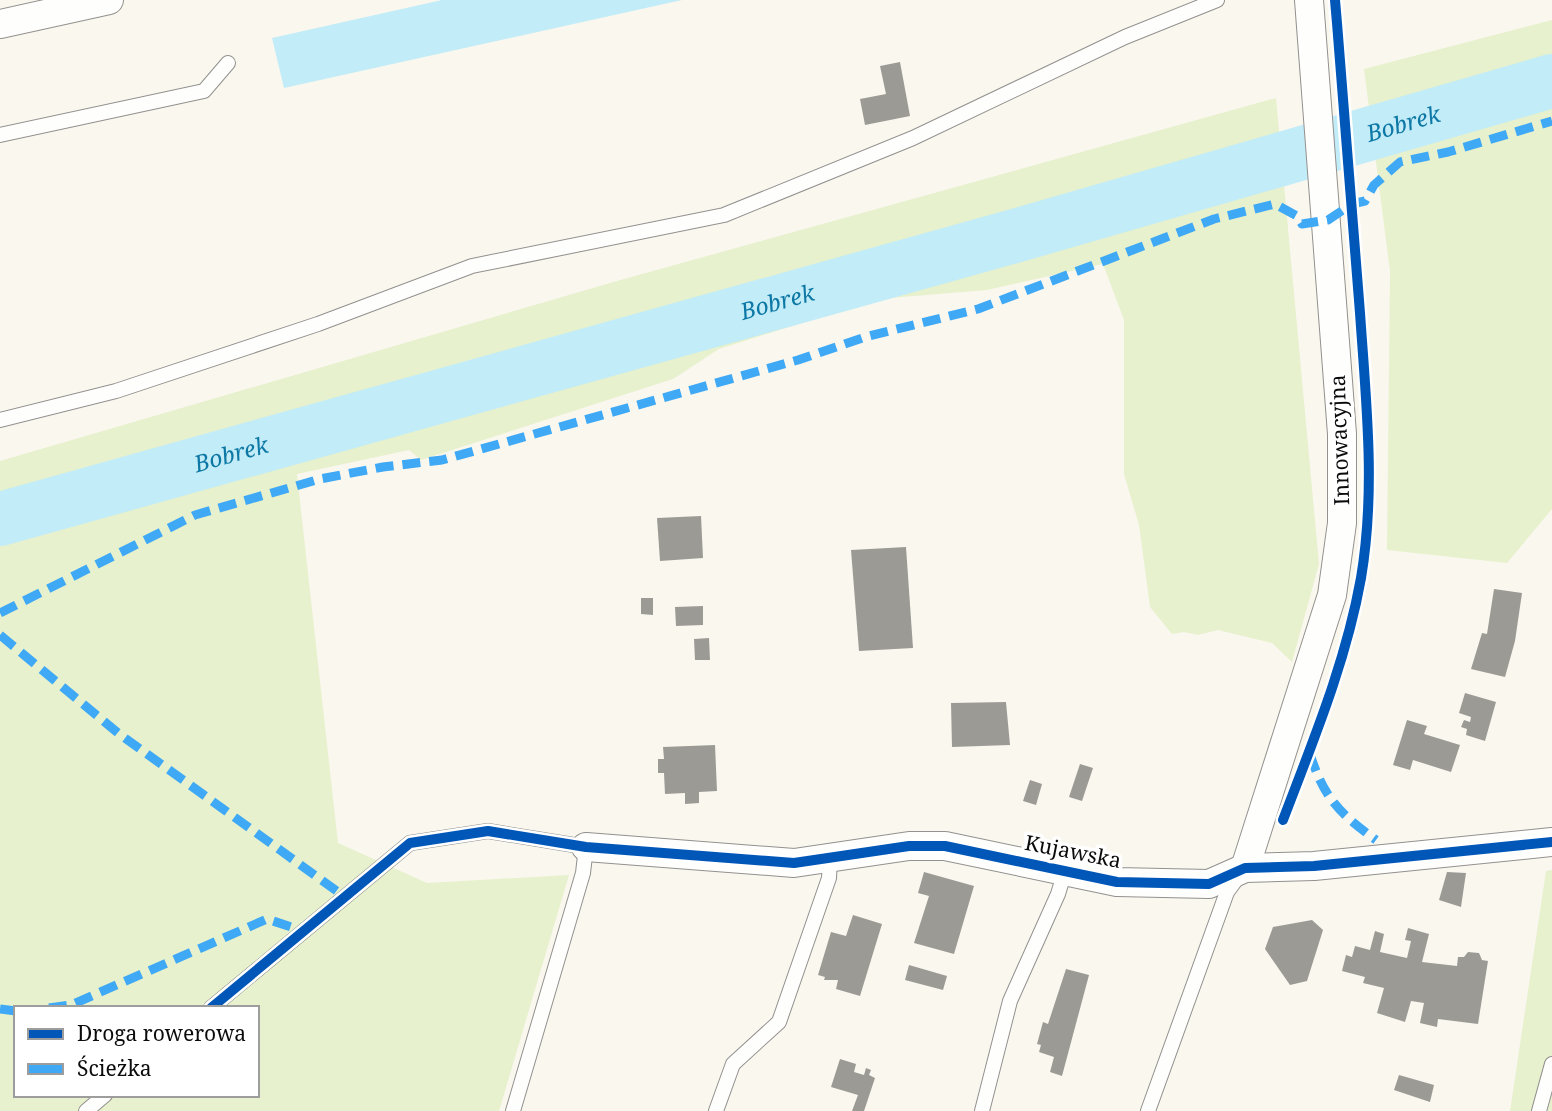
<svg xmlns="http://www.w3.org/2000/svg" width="1552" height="1111" viewBox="0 0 1552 1111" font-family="'Noto Serif',serif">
<rect width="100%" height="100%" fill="#faf7ef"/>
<g fill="#e7f1cd" fill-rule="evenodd">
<path d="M1552,20V509L1507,563L1387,550L1390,271L1364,69Z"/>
<path d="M1276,98L1319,564L1292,662L1272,643L1218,630L1198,635L1184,632L1172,634L1150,607L1139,525L1124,474V320L1103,264L987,290L878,299L719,349L673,379L421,460L409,450L297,474L338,843L427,883L569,875L499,1111H0V461L617,281ZM16,1008H257V1095H16Z"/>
<path d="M1552,870V1111H1510L1546,871Z"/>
</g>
<path fill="#c2ecf7" d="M442,0H682L284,88L272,38Z"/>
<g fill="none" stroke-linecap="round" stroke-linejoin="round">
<path stroke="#c2ecf7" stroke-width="54" id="s1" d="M0,519L1011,237L1552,81"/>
</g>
<g fill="#9c9a95">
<path d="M900,62L910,116L865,125L860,99L886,94L880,66Z"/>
<path d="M701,516L703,558L660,561L657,518Z"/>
<path d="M906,547L913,648L859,651L851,550Z"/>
<path d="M1494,589L1522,593L1515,641L1505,677L1471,669L1482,633L1487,634Z"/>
<path d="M641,598H653V615L641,614Z"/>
<path d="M703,606V625L676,626L675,607Z"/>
<path d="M709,638L710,660H695L694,639Z"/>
<path d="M1465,693L1496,702L1485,741L1466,735L1467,729L1461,727L1464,720L1470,722L1471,717L1459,713Z"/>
<path d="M1006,702L1010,745L952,747L951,703Z"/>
<path d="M1407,720L1427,726L1424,734L1460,745L1451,772L1413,760L1410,770L1393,765Z"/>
<path d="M715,745L717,791L699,792V803L685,804V793L665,794L664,773H658V759H664L663,747Z"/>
<path d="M1080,764L1093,768L1082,801L1069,797Z"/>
<path d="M1030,780L1042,784L1036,805L1023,801Z"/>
<path d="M924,872L974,886L954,954L914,943L929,896L918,893Z"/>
<path d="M1447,872L1466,873L1461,907L1439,900Z"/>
<path d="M853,915L882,924L860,996L836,989L838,980H824L825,977L818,975L831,932L846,936Z"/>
<path d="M1312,920L1323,930L1307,981L1290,985L1265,949L1273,927Z"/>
<path d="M1408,928L1429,934L1422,962L1457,966L1458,957H1464L1468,952L1479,953L1482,960L1488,961L1478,1024L1438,1019L1437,1027L1420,1023L1424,1003L1411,1001L1405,1022L1377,1013L1384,988L1363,983L1365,977L1342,971L1346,955L1352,957L1355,946L1370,950L1375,931L1384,934L1380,952L1407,958L1411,941L1405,940Z"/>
<path d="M909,965L947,976L943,990L905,980Z"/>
<path d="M1066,969L1089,975L1062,1076L1050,1072L1054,1057L1039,1052L1041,1045L1037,1044L1043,1022L1048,1024Z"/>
<path d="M840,1059L856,1064L854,1072L864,1075L866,1068L871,1070L869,1075L875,1078L864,1111H852L858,1095L831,1087Z"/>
<path d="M1399,1075L1434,1085L1430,1102L1394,1090Z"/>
</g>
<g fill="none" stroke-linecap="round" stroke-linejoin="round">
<g stroke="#93918e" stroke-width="16">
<g id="lane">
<path d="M0,135L204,91L228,63"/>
<path d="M0,420L116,391L318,324L472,266L724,215L913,138L1125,37L1217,0"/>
<path d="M211,1008L410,843L488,831L586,847L583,873L513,1111"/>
<path d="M86,1111L105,1095"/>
<path d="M716,1111L733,1064L779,1022L829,878L830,858"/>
<path d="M982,1111L1010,1001L1058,894L1065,871"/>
<path d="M1148,1111L1227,892L1238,877"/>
<path d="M1539,1111L1552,1064"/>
</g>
</g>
<g stroke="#93918e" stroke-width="30">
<g id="street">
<path d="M0,24L109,0"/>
<path d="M586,847L794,863L909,846H945L1117,882L1209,884L1245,868L1314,866L1552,842"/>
<path d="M1245,868L1332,595L1342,523V434L1309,0"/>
</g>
</g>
<use href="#lane" stroke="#fefefd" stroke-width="14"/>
<use href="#street" stroke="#fefefd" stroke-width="28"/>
<g stroke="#3fa9f5" stroke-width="9" stroke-dasharray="18 9" stroke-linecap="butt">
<path d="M0,613L195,515L320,479L383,467L442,460L798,360L865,337L978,309L1214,219L1275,204L1297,216L1302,224L1328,220L1352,204L1365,201L1374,185L1400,162L1448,152L1552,121"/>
<path d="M0,635L118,733L345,897"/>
<path d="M1310,754C1324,798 1339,813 1376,840"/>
<path d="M49,1008L71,1005L267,919L303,931"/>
<path d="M0,1009L16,1011"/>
</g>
<g stroke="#fff" stroke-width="15">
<g id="cycleway">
<path d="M1283,820C1313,741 1346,662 1361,578C1376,489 1366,401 1360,313C1352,208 1344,104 1335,0"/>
<path d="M211,1008L410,843L488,831L586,847L794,863L909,846H945L1117,882L1209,884L1245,868L1314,866L1552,842"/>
</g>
</g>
<use href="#cycleway" stroke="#0057b8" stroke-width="10"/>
</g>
<g text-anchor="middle" stroke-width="7" stroke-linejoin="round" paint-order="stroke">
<g font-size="21" fill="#0b0b0b" stroke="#fff">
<text transform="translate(1340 440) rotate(-92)" y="7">Innowacyjna</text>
<text transform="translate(1073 852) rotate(11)" y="7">Kujawska</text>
</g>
<g font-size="23" font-style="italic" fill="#0d78a5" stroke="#fff">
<text dy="8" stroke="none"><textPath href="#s1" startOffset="1458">Bobrek</textPath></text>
<text dy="8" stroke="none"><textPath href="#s1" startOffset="807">Bobrek</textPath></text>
<text dy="8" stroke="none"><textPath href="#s1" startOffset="240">Bobrek</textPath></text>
</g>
</g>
<rect x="14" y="1006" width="245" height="91" fill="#ffffff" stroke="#9d9d9d" stroke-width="2"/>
<rect x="28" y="1029" width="35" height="10" fill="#0057b8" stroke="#9d9d9d" stroke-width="2"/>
<text x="77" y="1041" font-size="21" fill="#0b0b0b">Droga rowerowa</text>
<rect x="28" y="1064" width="35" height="10" fill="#3fa9f5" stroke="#9d9d9d" stroke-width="2"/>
<text x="77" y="1076" font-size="21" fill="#0b0b0b">Ścieżka</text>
</svg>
